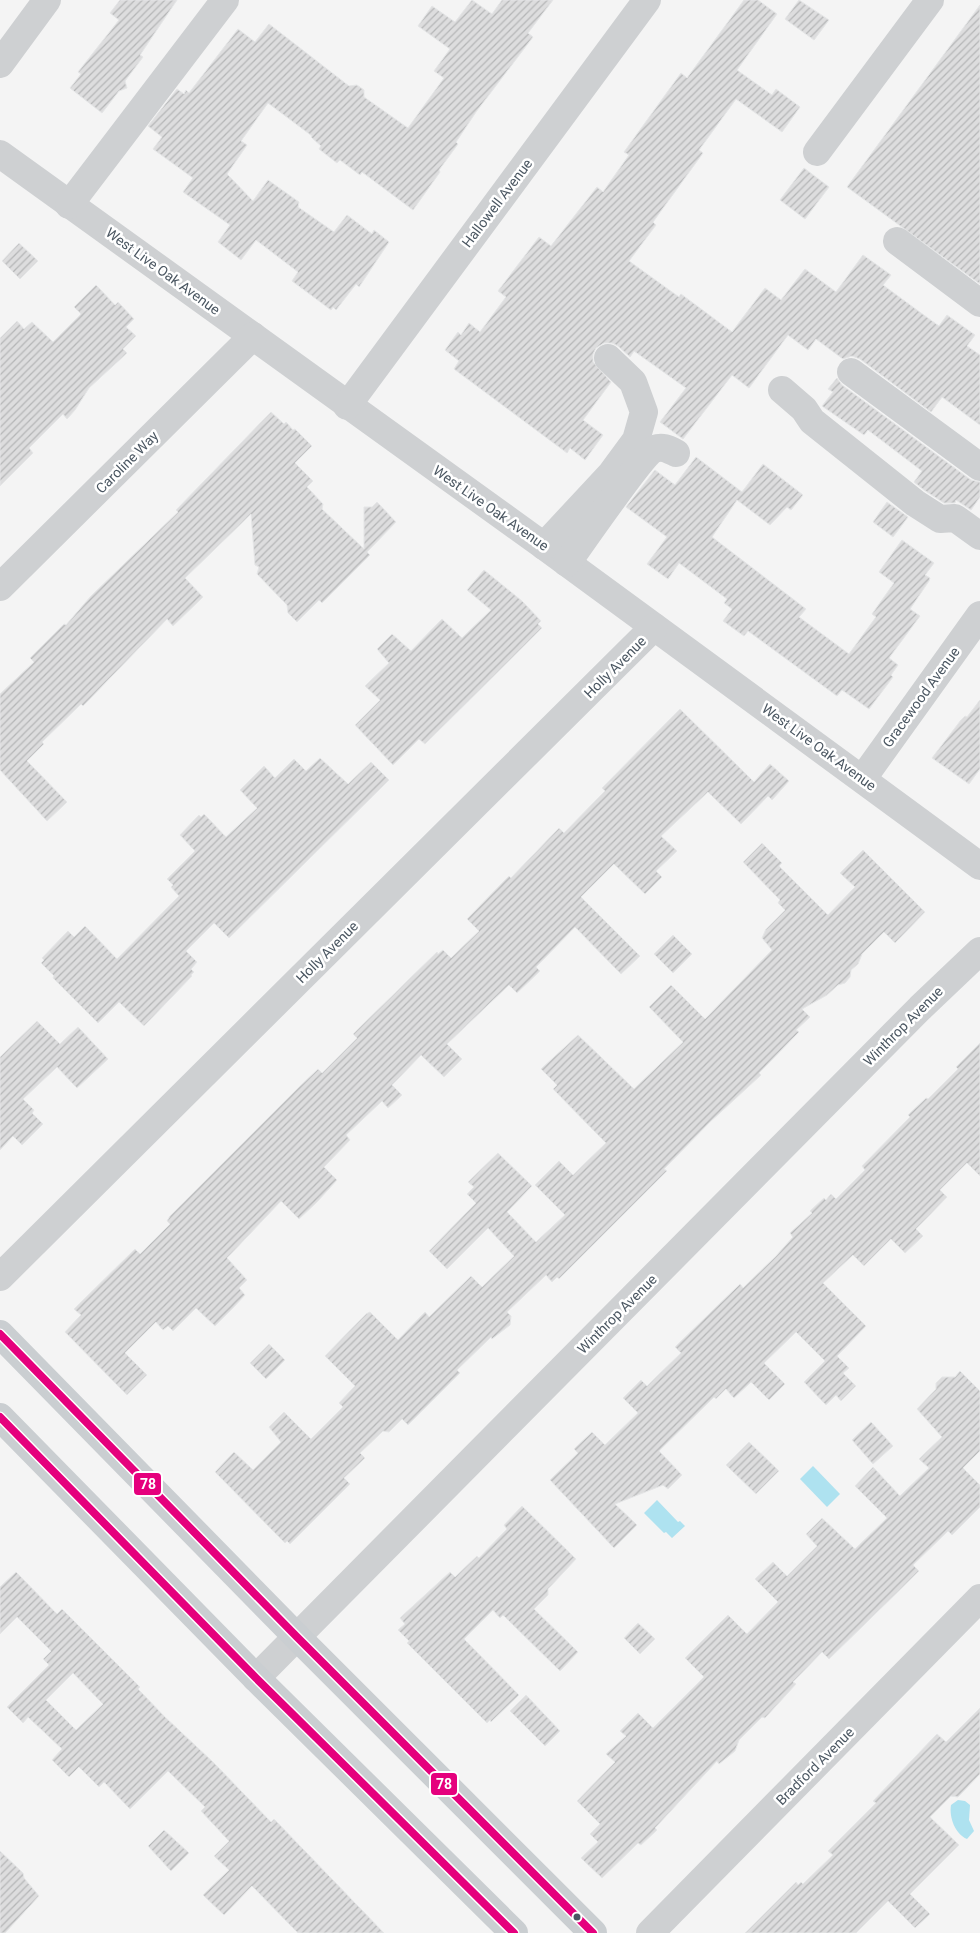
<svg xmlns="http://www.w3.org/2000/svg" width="980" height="1933" viewBox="0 0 980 1933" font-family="Roboto,sans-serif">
<defs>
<pattern id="building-hatch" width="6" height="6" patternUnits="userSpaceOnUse" patternTransform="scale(1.25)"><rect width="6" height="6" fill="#ddddde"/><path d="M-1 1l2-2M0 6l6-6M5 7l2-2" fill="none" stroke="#b5b6b7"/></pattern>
</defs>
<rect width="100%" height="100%" fill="#f4f4f4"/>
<g fill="#aee2f0">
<path d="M813,1466L840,1494L827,1507L800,1479Z"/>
<path d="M657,1500L678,1522L680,1521L685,1526L672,1538L666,1532L664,1533L644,1513Z"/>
<path d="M958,1800L965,1801L970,1805L969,1820L974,1831L967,1839C955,1834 949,1817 951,1805Z"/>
</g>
<g fill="url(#building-hatch)" stroke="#e5e6e7" fill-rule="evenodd">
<path d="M120,0H177L140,55L143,57L125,81L127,88L119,91L102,113L70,88L81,74L78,72L119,20L110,13Z"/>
<path d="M472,0L492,14L502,0H553L528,33L533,37L476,112L456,142L458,144L439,170L440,172L413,210L362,172L360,175L340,160L337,163L319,149L321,146L311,137L312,136L268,103L241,141L247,145L227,174L253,201L268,180L299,202L298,207L334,232L347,215L372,234L374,230L389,242L359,287L356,284L336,310L333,307L331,310L292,281L298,272L256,240L241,260L218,242L230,225L183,192L193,178L153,149L162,137L148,126L177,89L184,94L186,90L189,93L238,29L255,42L269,24L349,86L357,85L364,90V97L408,128L444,78L434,71L450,49L418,26L432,6L455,22Z"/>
<path d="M744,0H758L777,14L737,70L772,95L776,89L800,107L782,132L736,99L699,150L703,153L653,222L656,225L629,261L679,297L681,294L732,332L765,288L781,300L805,269L836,292L863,255L891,275L883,285L921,313L939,326L947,315L975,335L967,346L980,355V425L942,397L931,412L860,359L852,356L843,359L816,339L808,350L788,335L749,388L732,375L683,439L660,422L686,388L634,351L630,357L618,346L612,343H604L596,348L593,354V362L611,382L583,420L603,435L585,460L570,448L567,453L454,369L459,361L445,350L458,332L461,335L469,323L480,332L506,297L498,291L539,237L551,246L597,187L603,192L629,155L624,152L681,73L687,78Z"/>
<path d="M799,0L829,20L814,40L785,19Z"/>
<path d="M980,5V284L847,187Z"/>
<path d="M804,168L829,187L805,219L780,200Z"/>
<path d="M19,243L38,261L20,279L2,261Z"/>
<path d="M96,285L115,305L118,302L134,319L126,327L136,336L123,349L127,353L89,388L75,410L67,419L63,414L29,448L33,453L0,486V338L17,321L24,329L32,322L53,342L81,314L74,307Z"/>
<path d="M837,378L842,385L971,480L980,482V497L971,510L956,500L955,503H944L924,490L914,482L922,471L868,430L864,435L822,406L833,392L828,389Z"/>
<path d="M271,412L284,424L286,422L293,430L295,429L312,446L295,463L313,481L307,487L323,504L322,509L364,549V507H372L377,502L396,522L367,552L370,555L322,603L319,600L297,622L288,613L287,605L257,574L259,567L255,565L251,514L185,578L203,597L173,626L167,619L83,706L81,704L42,742L44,744L27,761L67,802L47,821L0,770V694L34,662L30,658L64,624L66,625L91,596L178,512L176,510Z"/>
<path d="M696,457L742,492L763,464L803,495L791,510L787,507L770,525L737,500L712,537L806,609L799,617L849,654L876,617L872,614L894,583L879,572L902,540L934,563L925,575L930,578L929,581L910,609L920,616L889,658L898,665L891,675L893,677L869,709L842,690L837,696L748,631L744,636L723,621L732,609L724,603L727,599L679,563L668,579L647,564L667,537L626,507L655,470L675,485Z"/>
<path d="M887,502L908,517L893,537L873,522Z"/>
<path d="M484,570L522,601L541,621L538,624L542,628L425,744L419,739L393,765L355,725L380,700L365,686L389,663L377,649L392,634L411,651L442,619L462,638L491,610L467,590Z"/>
<path d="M980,700V769L969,784L932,758L961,720L965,716L967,717Z"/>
<path d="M680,709L754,782L770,764L789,781L772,800L768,796L741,824L708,792L661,836L677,851L656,871L662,877L645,894L614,864L581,897L640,956L621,974L575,927L536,967L540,971L517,993L509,985L447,1044L462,1059L444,1077L421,1055L392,1085L402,1095L388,1108L382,1101L346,1135L350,1140L324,1167L337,1180L317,1202L299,1219L281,1201L227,1258L247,1280L239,1288L245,1295L232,1309L215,1326L196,1308L173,1331L168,1326L163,1330L156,1322L125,1353L147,1375L127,1395L65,1332L81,1315L74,1309L135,1249L140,1254L170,1224L167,1221L170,1216L298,1088L318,1069L322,1073L357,1038L353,1034L437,952L438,954L443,950L451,958L479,931L467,919L509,876L511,878L559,828L564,833L605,791L602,788Z"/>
<path d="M320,758L348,784L371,762L389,780L229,938L214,923L186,951L197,962L191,969L194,972L191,975L192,976L144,1026L119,1002L98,1023L53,978L54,976L41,963L44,960L42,958L68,931L74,937L85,926L117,959L179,896L171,887L173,885L167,879L195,851L180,835L199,815L201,817L204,814L226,837L257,808L240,790L264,766L275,778L294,759L306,771Z"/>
<path d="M762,843L782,863L779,866L828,915L855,887L840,873L863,850L925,912L895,943L884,932L862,954L858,964L851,970L850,977L845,983L838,985L827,995L802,1009L810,1017L796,1030L799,1032L759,1073L761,1075L710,1122L664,1169L667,1171L559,1279L557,1277L552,1282L546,1275L507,1312L511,1316L510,1325L492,1339L491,1337L457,1370L460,1373L408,1425L402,1419L389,1432L383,1431L360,1453L365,1458L344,1478L350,1484L290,1544L287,1541L285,1543L215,1472L234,1452L253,1470L281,1442L269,1427L284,1412L311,1439L343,1407L339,1403L355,1386L325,1356L366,1314L370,1312L398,1340L425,1312L429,1317L471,1276L482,1287L514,1256L488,1228L447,1269L429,1251L476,1203L467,1194L474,1187L468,1182L498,1153L532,1186L507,1212L536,1242L565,1215L535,1185L559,1161L573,1175L606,1143L553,1089L557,1085L541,1069L578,1035L634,1089L683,1042L649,1007L671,985L705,1019L772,950L762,938L766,929L785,910L778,903L780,900L743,862Z"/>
<path d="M673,935L692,954L673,973L654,954Z"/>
<path d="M37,1021L60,1044L78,1027L108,1059L77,1088L57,1067L23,1099L34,1110L32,1113L43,1124L22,1145L13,1136L0,1150V1057Z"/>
<path d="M980,1043V1176L967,1163L940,1190L947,1197L916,1229L923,1236L905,1253L891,1239L864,1266L853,1255L823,1283L866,1326L837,1356L849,1368L843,1373L856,1386L841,1401L836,1395L826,1405L804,1382L825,1361L796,1332L764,1363L785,1384L769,1400L751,1382L734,1398L726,1389L716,1399L714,1397L659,1451L682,1475L668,1489L663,1485L615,1504L637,1525L614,1548L550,1480L578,1453L574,1449L592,1432L605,1445L638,1413L623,1398L641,1380L647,1386L681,1353L675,1347L740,1284L743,1288L776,1256L793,1237L790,1233L812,1213L810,1211L824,1198L826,1200L831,1194L836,1199L865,1170L862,1166L910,1117L908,1115L926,1098L928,1099L958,1069L956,1067Z"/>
<path d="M269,1344L285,1360L266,1379L250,1363Z"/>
<path d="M960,1371L980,1391V1451L963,1468L980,1485V1507L952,1535L948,1531L913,1565L919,1571L829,1659L822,1652L793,1682L796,1684L765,1718L762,1717L739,1740L735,1751L719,1764L717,1761L655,1828L657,1830L641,1845L638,1843L602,1878L581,1858L598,1842L590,1834L600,1824L577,1801L615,1762L606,1754L626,1736L620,1731L638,1713L653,1728L704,1677L685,1658L728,1615L747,1634L778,1602L755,1579L773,1562L787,1576L817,1546L806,1534L822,1518L855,1549L887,1518L855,1486L873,1467L900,1496L929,1468L919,1459L942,1437L917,1409L936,1389V1383L942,1377H955Z"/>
<path d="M871,1422L893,1446L873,1464L852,1440Z"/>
<path d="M749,1442L779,1471L756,1494L726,1465Z"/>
<path d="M522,1506L576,1559L548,1589V1595L534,1609L578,1652L560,1671L503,1615L500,1618L493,1610L464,1639L519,1695L491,1722L490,1720L487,1723L407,1643L409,1641L398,1630L405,1624L400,1618L450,1572L455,1577L477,1556L479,1558L507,1529L504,1525Z"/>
<path d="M16,1572L57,1614L62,1609L140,1687L138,1689L165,1717L214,1763L271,1822L274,1819L384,1933H298L252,1886L224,1915L203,1895L229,1870L214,1856L229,1841L201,1811L205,1807L168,1771L130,1809L104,1782L99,1787L79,1767L69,1777L52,1760L62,1749L28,1717L23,1723L7,1707L49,1665L43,1659L51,1651L17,1617L0,1634V1587ZM73,1673L103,1704L76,1730L46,1700Z"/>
<path d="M638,1623L655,1639L640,1654L624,1638Z"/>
<path d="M526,1695L560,1731L545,1746L510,1711Z"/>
<path d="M980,1708V1774L958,1797L951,1796L930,1817L959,1845L910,1894L930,1914L915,1928L888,1901L856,1933H745L796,1882L798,1885L801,1882L803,1884L833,1855L828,1851L876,1803L873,1801L937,1734L946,1742Z"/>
<path d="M164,1830L189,1853L171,1871L148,1846Z"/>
<path d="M0,1851L23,1873L24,1878L39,1896L5,1933H0Z"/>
</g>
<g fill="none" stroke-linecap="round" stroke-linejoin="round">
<g stroke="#ced0d2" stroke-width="28">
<path d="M0,64L47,0"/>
<path d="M817,152L930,0"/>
<path d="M0,154L544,546L980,866"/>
<path d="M69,205L225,0"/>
<path d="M897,241L980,303"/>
<path d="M851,372L980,467"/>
<path d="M782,390L804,409L812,421L915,503L940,519L955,518L980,536"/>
<path d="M347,406L647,0"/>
<path d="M544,546L611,474L636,440L644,412L633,382L608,358"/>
<path d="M567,563C580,545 642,455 654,449C663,446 668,449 676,453"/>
<path d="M0,587L253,336"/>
<path d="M863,778L980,615"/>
<path d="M0,1277L654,627"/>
<path d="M256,1678L920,1008L980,951"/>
<path d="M650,1933L980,1598"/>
</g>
<g stroke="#caced1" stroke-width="28">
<path d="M0,1334L297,1637L593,1933"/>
<path d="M0,1417L256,1678L514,1933"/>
</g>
<g stroke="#fff" stroke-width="11">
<g id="bus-1">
<path d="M0,1334L297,1637L593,1933"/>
<path d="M0,1417L256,1678L514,1933"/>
</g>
</g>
<use href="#bus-1" stroke="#e5007d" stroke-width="8"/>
</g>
<circle fill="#4a5661" stroke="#fff" stroke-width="2" cx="577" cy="1917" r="4.5"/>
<g text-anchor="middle" stroke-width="5" stroke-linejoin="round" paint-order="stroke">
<g font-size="14" fill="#4a5661" stroke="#fff">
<text transform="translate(497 203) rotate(-53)" y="5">Hallowell Avenue</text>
<text transform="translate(163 271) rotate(36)" y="5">West Live Oak Avenue</text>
<text transform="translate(127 462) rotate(-45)" y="5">Caroline Way</text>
<text transform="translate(491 508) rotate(35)" y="5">West Live Oak Avenue</text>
<text transform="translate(615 667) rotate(-45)" y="5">Holly Avenue</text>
<text transform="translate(921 697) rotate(-54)" y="5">Gracewood Avenue</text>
<text transform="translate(819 747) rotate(36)" y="5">West Live Oak Avenue</text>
<text transform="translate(327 952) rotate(-45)" y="5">Holly Avenue</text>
<text transform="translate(903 1026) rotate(-45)" y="5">Winthrop Avenue</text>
<text transform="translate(617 1314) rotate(-45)" y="5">Winthrop Avenue</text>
<text transform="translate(815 1766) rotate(-45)" y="5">Bradford Avenue</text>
</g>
</g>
<g stroke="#fff" stroke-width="2">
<rect x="133" y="1472" width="29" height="24" rx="5" fill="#e5007d"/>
<rect x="430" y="1772" width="28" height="24" rx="5" fill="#e5007d"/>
</g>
<g font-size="14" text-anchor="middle" font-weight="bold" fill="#fff">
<text x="148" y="1489">78</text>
<text x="444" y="1789">78</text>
</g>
</svg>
